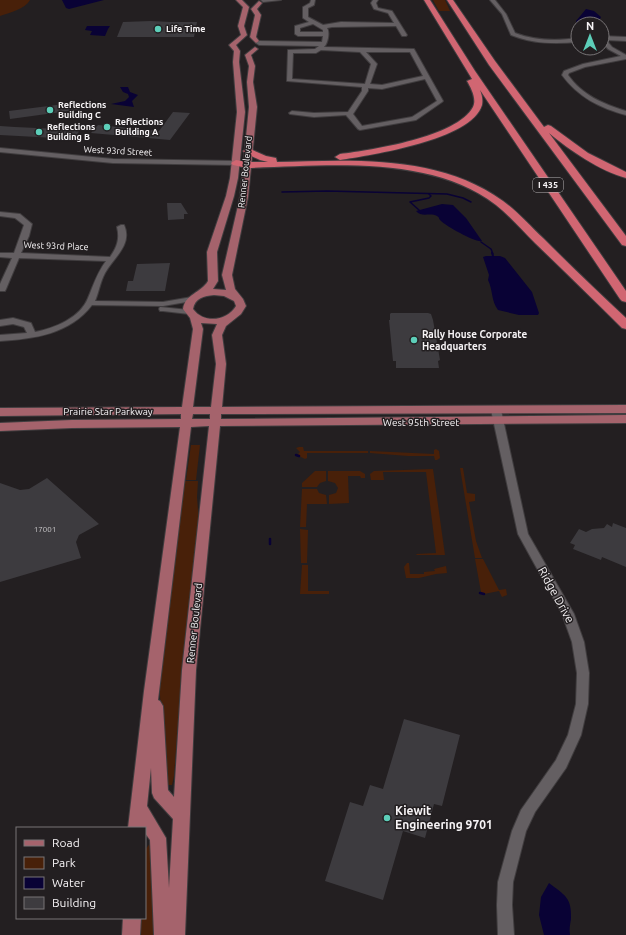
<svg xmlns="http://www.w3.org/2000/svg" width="626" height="935" viewBox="0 0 626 935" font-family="Ubuntu,sans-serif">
<rect width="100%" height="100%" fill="#231f21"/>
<g fill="#482009">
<path d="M0,0H30C25,9 9,13 0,16Z"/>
<path d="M433,0H445L450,11H439Z"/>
<path d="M191,445H200L196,480H186Z"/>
<path d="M299,447H303L304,451H368V453H307V458L305,459L297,455L300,452L296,448Z"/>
<path d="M436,449L439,451L440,458L437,460H435L434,456H408L370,453V451L434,454V450Z"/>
<path d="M460,468H463L467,493L475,494V501L469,502L476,541L482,558H475Z"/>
<path d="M433,469L445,555H417L416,554L436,553L426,472H383L384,480H371L370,474L374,471Z"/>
<path d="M315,471H326V481L320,483L317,487H302V483Z"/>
<path d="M328,471H360L365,474V478H361L360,476H348L349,503L329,504V495L336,493L338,488L335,483L328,481Z"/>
<path d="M183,481H198L197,497L199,523L182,672L174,776L172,785H165L159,677Z"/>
<path d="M302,489H317L319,493L326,495L327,504H307L306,527H300Z"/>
<path d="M300,529L308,530L307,563H301Z"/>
<path d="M475,559H483L499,590L506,589L507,595L502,597L499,591L484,594L481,592Z"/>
<path d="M407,563H409L410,574H424V572L435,571L434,569L446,566L447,573L436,574L419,578H406L404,567Z"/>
<path d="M302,565H308V591H329V594H300Z"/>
<path d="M151,842L156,935H137L138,918H145V850Z"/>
</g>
<g fill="#090235">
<path d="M62,0H104L69,9L66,8Z"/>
<path d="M586,9L594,11L601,17L599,21L600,24H578V26L576,21Z"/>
<path d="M87,26H110L108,29H98H108L105,36L90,35L92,31L85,30Z"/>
<path d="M120,87H128L130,92L138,95L132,101L134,107L111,104L125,101L129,97L128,94L123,92Z"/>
<path d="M442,204L453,205L466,218L482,241C476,243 446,226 441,221C437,217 441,219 437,216C430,212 422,218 416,211Z"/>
<path d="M486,256H500L505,258L532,292L539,313L538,315H519L498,310C491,301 493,290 488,280L489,275L483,257Z"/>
<path d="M549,883C565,895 572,898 571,919C570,925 569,929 570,935H544L539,915L541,897Z"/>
</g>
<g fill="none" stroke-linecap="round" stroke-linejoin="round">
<g stroke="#090235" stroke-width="1.5">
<path d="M282,192L327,191L447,194L463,198L471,202"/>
<path d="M419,210L410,202L429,198L431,196L429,194"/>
<path d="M481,242L491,249L493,254"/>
</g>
<path stroke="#090235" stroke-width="2" d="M492,253L493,256"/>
<g stroke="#090235" stroke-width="2.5">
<path d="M296,455L299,456"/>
<path d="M270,539V544"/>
<path d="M480,593L484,594"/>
</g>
</g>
<g fill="#3d3b3f">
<path d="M151,21L171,22H197L194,37H117L123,22Z"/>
<path d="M88,101L91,108L10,119L9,111Z"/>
<path d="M173,112L190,113L170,140L91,133L98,125L159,131Z"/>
<path d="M0,126L15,127L80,130L74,139L0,135Z"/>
<path d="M167,203H181L188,214H184V219L168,220Z"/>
<path d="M170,263L165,291H126L128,281H133L137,264Z"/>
<path d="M391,313H428L431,314L433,320L440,360L438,361L439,368H396V361H393L389,320H390V314Z"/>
<path d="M47,478L99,524L79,535L76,542L81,558L0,582V483L20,490L29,489Z"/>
<path d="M613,523L626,528V567L602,557L601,560L573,549L575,545L570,543L579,529L586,532L592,529L604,528L607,524L612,527Z"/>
<path d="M404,719L460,735L442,806L434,804L425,838L403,831L383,900L325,881L350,802L363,806L370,785L383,789Z"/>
</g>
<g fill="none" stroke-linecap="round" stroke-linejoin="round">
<g stroke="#403d3f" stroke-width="2">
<g id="minor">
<path d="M261,0H281L263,2Z"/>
<path d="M311,0H315L314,5L308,8V17L323,25L341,22L394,23L388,13L374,9L371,3L373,0H378L376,3L378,8L392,11L407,35L406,36H402L396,26L332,27L327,28C330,32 328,43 324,47L414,49L443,101L442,102L416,120L360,130L358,129L346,115L314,117L290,114L289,113L292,111L314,113L348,112L362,91V87L287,81L288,50L315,49L319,46L259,45L256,43L259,41L322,42L323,36H298L295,34V26L309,22L303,18V7L310,3ZM313,24L323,30V32H300V28ZM321,50L360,52L371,64L365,84L292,79L293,53H316ZM366,52H410L423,76L382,85L370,84L377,64ZM425,79L437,101L412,117L362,126L353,114L368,91V88L382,89Z"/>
<path d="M490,0H495L506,14L515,33C536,41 557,41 578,38V42C555,44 533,44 511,35L502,14Z"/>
<path d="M602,36L626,37V41L606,40L612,47L626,55V59L585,67L569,73L568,75C582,95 603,104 626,111V115C600,108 578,97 562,75L564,71L583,64L621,56L608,49L602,42Z"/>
<path d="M0,148L113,159L236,161L239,163L236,165L113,163L0,152Z"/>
<path d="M0,212L20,214L32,224L29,236L21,253L110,257C117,247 120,239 117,227L121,225H124C133,245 113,258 105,273C100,282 99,292 95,301L163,302L192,297L196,299L192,301L163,306L92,305C70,334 34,339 0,341V335L27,333L24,327L13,324L0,326V320L13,318L31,323L35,332C55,328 80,318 88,298C94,284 97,273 106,261L19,258L6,289L5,291H0V284L12,258L0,257V253H14L24,225L15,218L0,216Z"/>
<path d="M160,307L189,310L193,312L189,314L163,311H160L159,309Z"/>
<path d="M496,407L501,410L528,534L574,614L584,642L589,673L588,704L581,735L566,768L535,812L526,831L513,882L512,905L514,935H498L497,905L498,882L512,831L521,810L556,760L568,735L576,704L577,673L572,642L562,614L518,534L491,410Z"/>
</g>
</g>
<g stroke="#403d3f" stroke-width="2">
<g id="major">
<path d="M236,0H242L249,7L244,26L247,35L236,45L240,51L239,62L245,112L238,178L234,196L217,252L218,281L213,289L226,290L222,275L240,197L249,107L247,82L249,66L245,55L255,47L258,49L251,55L255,66L253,82L257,107L248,197L232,275L235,289L243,299L246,306L241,314L226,326L222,335L226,364L222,407L626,405V413L221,414V419L626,415V423L220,426L196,670L185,935H154L150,840L145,833V828H128L144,691L180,427L72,428L0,431V423L72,420L181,419V414L0,416V408L182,407L193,329L190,318L183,309C185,294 201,293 208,281L207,252L226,196L230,178L237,112L233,62L234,51L229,45L241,35L238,26L243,7ZM214,295L224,296L234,301L236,306C227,321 204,324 193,309C195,298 204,296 214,295ZM201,323L217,324L212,335L216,364L211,407H193L203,329ZM193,414H210V419H192ZM209,426L182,670L174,797L168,790L163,706L160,701L158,700L191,427ZM151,768L152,793L154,798L173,819L169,888L166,838L147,806Z"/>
<path d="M259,1L262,3L257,9L261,15L256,37L259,41L256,43L250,37L255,15L251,9Z"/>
<path d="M123,918H141L140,935H122Z"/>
</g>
</g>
<g stroke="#403d3f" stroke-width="2">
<g id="highway">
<path d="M424,0H430L475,71L626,291V302L622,301L620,299L480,90C482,95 483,100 482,105C472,140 371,155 340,160L335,157L340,154C372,150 457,137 473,107C477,99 471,88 467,81L472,79Z"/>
<path d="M447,0H453L495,61L544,127L548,125L551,126L588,153L626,172V178C600,171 569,150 549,133L626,236V246L622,245L489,65Z"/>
<path d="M248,148L266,156L276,158L277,162C351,160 439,154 503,201C517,211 530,226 543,238C570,265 598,292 626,318V329L622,328C593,299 564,271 535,243C523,231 510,216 496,205C430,154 326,166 247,168L233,165L231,163L236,160L247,162H268L260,160L245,153L243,151Z"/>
</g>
</g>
<use href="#minor" fill="#645f62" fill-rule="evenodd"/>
<use href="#major" fill="#a5636c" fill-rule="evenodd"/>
<use href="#highway" fill="#d16672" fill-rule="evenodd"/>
</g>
<g fill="#5dceb9" stroke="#231f21" stroke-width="1.5">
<circle cx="158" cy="29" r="4"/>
<circle cx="50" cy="110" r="4"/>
<circle cx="107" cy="127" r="4"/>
<circle cx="39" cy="132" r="4"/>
<circle cx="414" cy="340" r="4"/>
<circle cx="387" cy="818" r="4"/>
</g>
<g text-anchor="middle" stroke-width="3" stroke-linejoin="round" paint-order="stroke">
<g font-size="8" fill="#c8c6c8">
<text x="45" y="532">17001</text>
</g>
<g font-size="9" font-weight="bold" fill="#f7f4f6" stroke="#231f21" text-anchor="start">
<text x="166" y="32">Life Time</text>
<text x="58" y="108">Reflections<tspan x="58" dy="10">Building C</tspan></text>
<text x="115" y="125">Reflections<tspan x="115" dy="10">Building A</tspan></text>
<text x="47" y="130">Reflections<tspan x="47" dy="10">Building B</tspan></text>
</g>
<g font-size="9" fill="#f7f4f6" stroke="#231f21">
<text transform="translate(118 151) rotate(3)" y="3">West 93rd Street</text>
<text transform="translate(245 172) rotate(-84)" y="3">Renner Boulevard</text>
<text transform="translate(56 246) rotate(2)" y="3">West 93rd Place</text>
</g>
<rect fill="#231f21" stroke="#b7b4b6" stroke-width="1" x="533" y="178" width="30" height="14" rx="3"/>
<g font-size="9" font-weight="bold" fill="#f7f4f6">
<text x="548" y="188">I 435</text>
</g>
<g font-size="10" font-weight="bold" fill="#f7f4f6" stroke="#231f21" text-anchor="start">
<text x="422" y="338">Rally House Corporate<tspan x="422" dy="12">Headquarters</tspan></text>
</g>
<g font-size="10" fill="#f7f4f6" stroke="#231f21">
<text x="108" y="415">Prairie Star Parkway</text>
<text x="421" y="426">West 95th Street</text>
<text transform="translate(194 623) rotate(-84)" y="4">Renner Boulevard</text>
</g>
<g font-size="12" fill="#f7f4f6" stroke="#231f21">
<text transform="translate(556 595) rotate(61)" y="4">Ridge Drive</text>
</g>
<g font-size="12" font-weight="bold" fill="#f7f4f6" stroke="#231f21" text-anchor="start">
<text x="395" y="815">Kiewit<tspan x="395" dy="14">Engineering 9701</tspan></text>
</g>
</g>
<rect x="16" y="827" width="130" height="92" fill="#231f21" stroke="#787476"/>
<rect x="24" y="840" width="20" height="6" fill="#a5636c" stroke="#787476"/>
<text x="52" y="847" font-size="12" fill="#f7f4f6">Road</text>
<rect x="24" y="857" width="20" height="12" fill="#482009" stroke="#787476"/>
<text x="52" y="867" font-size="12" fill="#f7f4f6">Park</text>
<rect x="24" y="877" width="20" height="12" fill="#090235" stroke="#787476"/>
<text x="52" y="887" font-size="12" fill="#f7f4f6">Water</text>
<rect x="24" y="897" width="20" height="12" fill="#3d3b3f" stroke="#787476"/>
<text x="52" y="907" font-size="12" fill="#f7f4f6">Building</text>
<g transform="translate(590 36)"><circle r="19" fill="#231f21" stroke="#787476"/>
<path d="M0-3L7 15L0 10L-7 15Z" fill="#5dceb9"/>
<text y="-6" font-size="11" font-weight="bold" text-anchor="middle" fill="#f7f4f6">N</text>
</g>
</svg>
